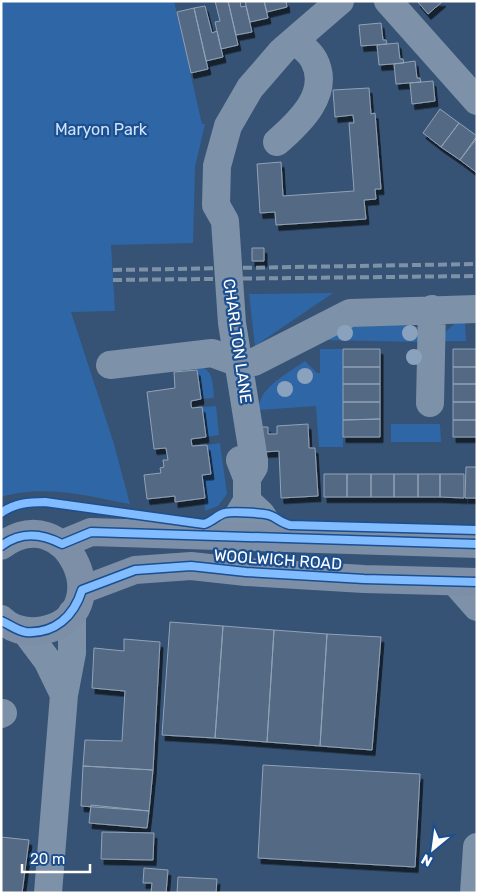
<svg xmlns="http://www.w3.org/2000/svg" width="478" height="894" font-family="Rubik,sans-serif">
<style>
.green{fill:#2f66a5}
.building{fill:#526984;stroke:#92a2b6;filter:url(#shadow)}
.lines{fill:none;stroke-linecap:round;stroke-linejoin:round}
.minor{stroke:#7d92a8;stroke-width:28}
.major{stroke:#7d8ea7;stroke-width:28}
.rail{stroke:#7e92a7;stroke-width:4;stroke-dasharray:9 4;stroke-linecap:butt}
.cycleway-casing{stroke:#1b4f8f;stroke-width:11}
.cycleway{stroke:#80bcff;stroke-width:8}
.tree{fill:#8aa2be}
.labels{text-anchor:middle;stroke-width:4.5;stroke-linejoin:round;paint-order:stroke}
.park-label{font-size:16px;fill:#cfe3fa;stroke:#1b4f8f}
.street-label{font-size:16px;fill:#fff;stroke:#1b4f8f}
</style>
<defs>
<filter id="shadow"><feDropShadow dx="3" dy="5.5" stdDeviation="0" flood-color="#0009"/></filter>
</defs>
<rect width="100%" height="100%" fill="#365274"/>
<path class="green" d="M1 1H174L202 124H205L195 167 193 243 111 245 115 311 71 312 114 444 130 504C85 496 47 484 1 497Z
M333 293 255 346 249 294Z
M458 321H465L466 341H442L446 331Z
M407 323 417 332 421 342 323 340 342 328Z
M320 349H343V447H319L316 406 259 410C257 388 290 372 305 361L317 373H320Z
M197 367C214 367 213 385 214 398L201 399Z
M216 406 219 435 206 437 202 407Z
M391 424H440L441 442H391Z
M220 443 227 494 218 506 205 511 202 475 211 474 207 445Z"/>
<path class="building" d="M215 1H228L238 45 221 49 215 22 220 21Z
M228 1H240L241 7 246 6 252 32 236 35Z
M245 1H264L268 18 250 22Z
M264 1H286L287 7 267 12Z
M417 1H443L428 14Z
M205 6 212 33 217 31 223 57 206 61 194 8Z
M194 8 208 69 191 73 177 12Z
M381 23 383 40H386L387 44 361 46 359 25Z
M398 43 400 59H403L404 63 379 65 377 45Z
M415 61 417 78H420L421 82 396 84 394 64Z
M433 81 435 101 412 104 410 83Z
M369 88 371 114 375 113 381 189H375L376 199 364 200 366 219 276 225 275 212 260 213 257 164 281 162 283 196 354 191 349 123H354L353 115 335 117 333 90Z
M440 109 459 123 441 147 423 133Z
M459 123 477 136 460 160 441 147Z
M477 138V173L460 160Z
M252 248H264V261H252Z
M343 349H380V367H343Z
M453 349H477V367H453Z
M343 367H380V384H343Z
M453 367H477V384H453Z
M197 370 201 399 191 401V405L192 408 202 407 206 437 191 439 192 446 207 445 211 474 202 475 205 498 175 502V496L147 499 144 475 161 473 160 468 164 467 163 460H168L166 448 154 449 147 392 175 388 174 372Z
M343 384H380V402H343Z
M453 384H477V402H453Z
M343 402H380V419L343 420Z
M453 402H477V420H453Z
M380 419V437H343V420Z
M453 420H477V437H453Z
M308 424 309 448H315L318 496 281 498 279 451 263 452 260 427H268V434H277V426Z
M466 467H477V498H465Z
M324 474H347V497H324Z
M347 474H371V497H347Z
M371 474H394V497H371Z
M394 474H418V497H394Z
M418 474H440V497H418Z
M440 474H464V498L440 497Z
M170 622 223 626 215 738 162 735Z
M223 626 274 630 267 742 215 738Z
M274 630 327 634 320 746 267 742Z
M327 634 381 637 372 750 320 746Z
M124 639 160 642 153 770 83 766 85 740 122 741 125 691 92 688 94 648 124 651Z
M263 765 420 774 415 867 258 858Z
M83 766 153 770 149 811 81 806Z
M91 805 149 811 147 828 89 823Z
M102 832 154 833 153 860 101 859Z
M1 837 29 840 22 893H1Z
M144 868 168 870 166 893H151L152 883H143Z
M178 877 217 879 216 893H177Z"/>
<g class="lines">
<path class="minor" d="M388 1 477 101
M277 142C300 122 331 93 314 60 310 52 301 46 295 40
M110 365 212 353 239 363 254 362 350 313 477 309
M430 403 432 309
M247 478 254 467V460L232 323 225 221 216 205 217 166 228 126 250 88 282 51 340 1
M247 501 261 514 277 538
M226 536 247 501V478L240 460
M455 582 477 607
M26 632 47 660 64 695
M1 714 3 713
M48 893 64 695 72 653V613
M474 893 477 847"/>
<path class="major" d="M62 544 91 532 477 544
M1 546C68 496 119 615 44 630 28 633 13 631 1 619
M82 590 135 570 191 566 246 572 364 579 477 582"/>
<path class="rail" d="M113 270 477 264
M113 280 477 276"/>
<g class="cycleway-casing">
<path id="cycleway" d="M1 513C15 503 29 502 45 502L204 524C212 522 217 515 225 513 231 511 263 513 269 515 276 517 281 523 290 525L477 530
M1 546C21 531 41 533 62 544L91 532 477 544
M1 621C9 624 17 631 26 632 55 634 74 616 82 590L135 570 191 566 246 572 364 579 477 582"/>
</g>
<use href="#cycleway" class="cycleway"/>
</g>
<g class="tree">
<circle cx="345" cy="333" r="8"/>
<circle cx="410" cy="333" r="8"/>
<circle cx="414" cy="357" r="8"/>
<circle cx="305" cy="376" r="8"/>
<circle cx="285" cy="389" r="8"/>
</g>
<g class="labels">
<g class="park-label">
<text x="101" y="135">Maryon Park</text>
</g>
<g class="street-label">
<text transform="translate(238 341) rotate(82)" y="6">CHARLTON LANE</text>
<text transform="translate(278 559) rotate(4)" y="6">WOOLWICH ROAD</text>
</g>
</g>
<rect width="478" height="894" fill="none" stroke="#ffffff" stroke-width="5"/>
<g transform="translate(433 849) rotate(209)" stroke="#1b4f8f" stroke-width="4" paint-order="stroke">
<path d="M0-4L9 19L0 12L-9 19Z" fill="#ffffff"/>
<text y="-8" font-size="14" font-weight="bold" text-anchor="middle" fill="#ffffff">N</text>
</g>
<path d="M22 864v8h68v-8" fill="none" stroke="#ffffff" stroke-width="2.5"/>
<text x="30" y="864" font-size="15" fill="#ffffff" stroke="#1b4f8f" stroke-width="4" paint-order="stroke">20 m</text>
</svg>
